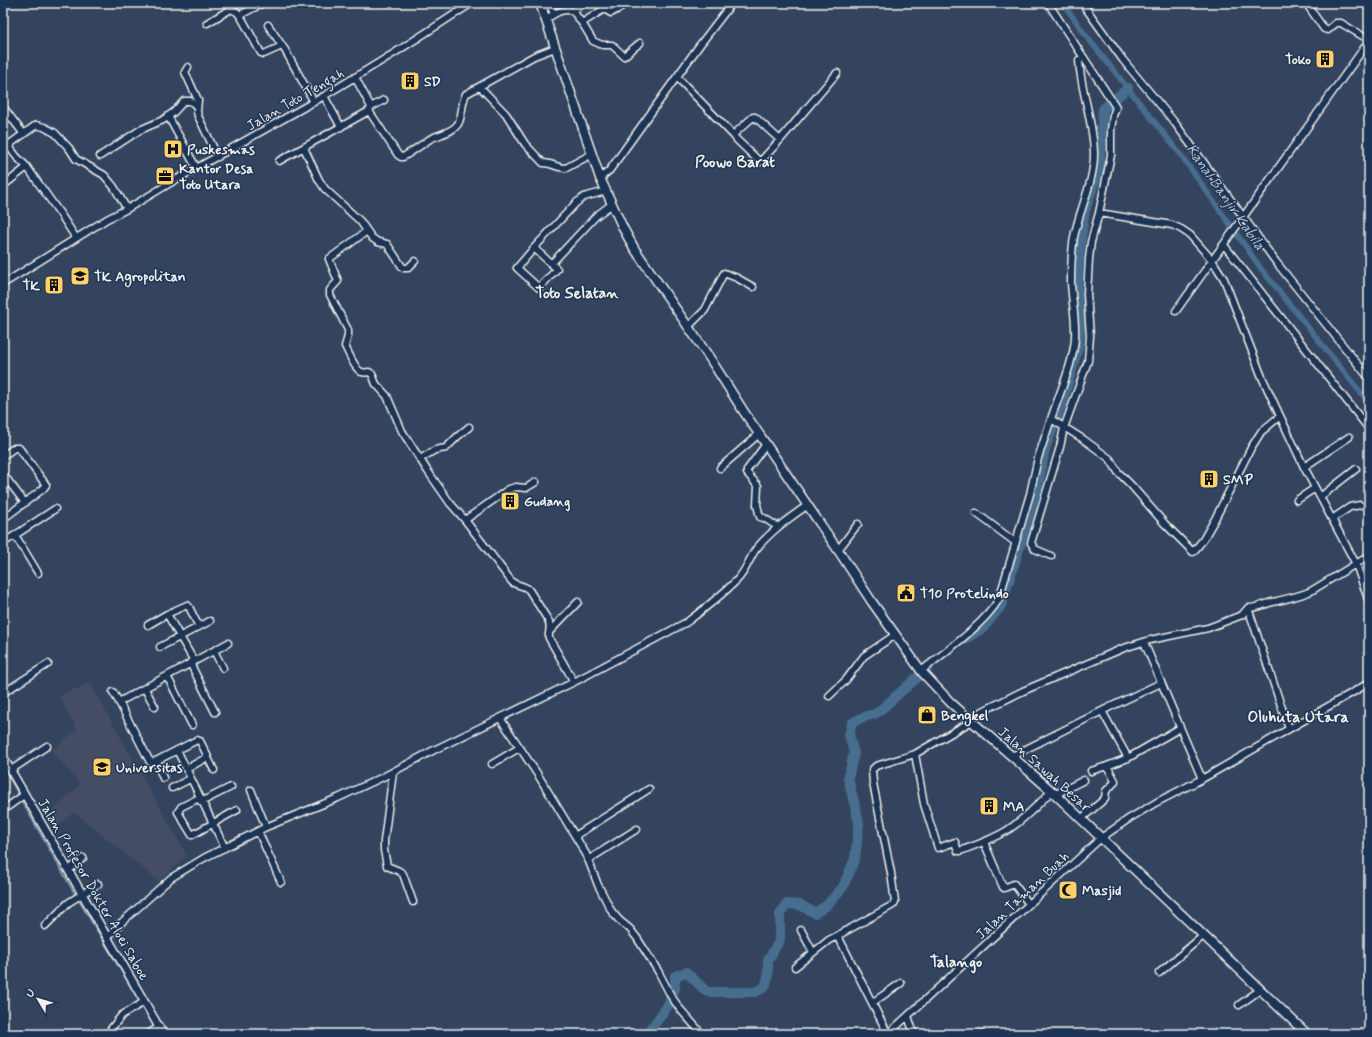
<svg xmlns="http://www.w3.org/2000/svg" width="1372" height="1037" font-family="Mynerve,sans-serif">
<style>
.built{fill:#444e65}
.lines{fill:none;stroke-linecap:round;stroke-linejoin:round}
.stream{stroke:#8ca2b3;stroke-width:1.5}
.canal{stroke:#476e8f;stroke-width:5.5}
.river{stroke:#476e8f;stroke-width:10}
.minor-casing{stroke:#f4f1e8;stroke-width:9}
.tertiary-casing{stroke:#f4f1e8;stroke-width:10}
.secondary-casing{stroke:#f4f1e8;stroke-width:11}
.minor{stroke:#1d3557;stroke-width:6}
.tertiary{stroke:#1d3557;stroke-width:7}
.secondary{stroke:#1d3557;stroke-width:8}
.labels{text-anchor:middle;stroke-width:3;stroke-linejoin:round;paint-order:stroke}
.poi-label{font-size:14px;font-weight:bold;fill:#f4f1e8;stroke:#1d3557;text-anchor:start}
.street-label{font-size:14px;fill:#f4f1e8;stroke:#1d3557}
.water-label{font-size:15px;font-style:italic;fill:#b7c3c9;stroke:#1d3557}
.quarter-label{font-size:16px;font-weight:bold;fill:#f4f1e8;stroke:#1d3557}
</style>
<rect width="100%" height="100%" fill="#34445f"/>
<filter id="ink" filterUnits="userSpaceOnUse"><feTurbulence type="fractalNoise" baseFrequency=".025" numOctaves="2"/><feDisplacementMap in="SourceGraphic" scale="8" xChannelSelector="R" yChannelSelector="G"/><feConvolveMatrix kernelMatrix="1 2 1 2 8 2 1 2 1" color-interpolation-filters="sRGB"/></filter>
<g filter="url(#ink)">
<path class="built" d="M90 683 187 856 159 881 74 812 53 830 46 818 80 784 52 751 77 729 59 696Z"/>
<g class="lines">
<path class="stream" d="M3 767 20 797
M21 800 76 896
M78 899 140 1002
M142 1006 155 1028"/>
<path class="canal" d="M1065 3 1067 9 1087 37 1181 155 1262 270 1369 403"/>
<path class="river" d="M962 641 983 628 1001 606 1036 495 1045 449 1063 401 1078 348 1081 321 1077 285 1080 245 1085 210 1099 169 1103 109 1128 88
M647 1034 667 1007 675 989V976L686 972 707 992H755L765 987 768 977V960L780 940V914L787 904 800 905 815 913 826 906 843 887 855 859 859 823 848 778 854 753 849 735 852 723 861 718 877 713 929 667"/>
<g class="minor-casing">
<path id="minor" d="M1048 3 1116 107 1113 116 1111 130V155L1099 213
M1082 3 1123 60 1175 123 1276 262 1369 378
M1306 3 1324 29 1328 30 1336 23H1341L1369 40
M541 7 548 6 551 7 554 14
M573 11 583 3
M240 15 263 3
M545 20C553 15 562 7 573 11L584 26 593 41 602 45H612L624 56 640 43
M207 23 231 9 237 12 241 17 261 53 264 54 282 46
M582 23 604 9 611 13 620 8
M268 25 285 50 314 102
M188 67 185 72 198 100 197 112 198 116 218 157
M677 77 733 135 753 117H755L780 140 837 73
M480 87 506 114 525 144 543 163C552 163 557 168 566 168L592 154
M324 96 341 127
M3 107 23 133
M371 107 384 100
M369 111 398 155 401 157H403C413 151 421 145 430 139 439 134 452 133 458 124 463 115 461 103 466 94L534 56 555 48
M168 116 197 169
M733 135 737 140 760 162 780 140
M8 145 16 156 27 167
M304 148 319 180 325 189 360 221 372 238 378 242 387 244 403 268H408L415 261
M3 149 36 125 44 127 55 133 69 148 76 159 104 175 114 187 127 209
M100 156 140 130 163 120 174 112 184 101H191L197 107
M279 161 369 111 371 107 355 77
M600 178 609 171 699 46 732 3
M3 186 27 167 61 215 76 238
M367 231 329 259 338 281 330 290V295L348 330V336L345 346C348 352 356 371 362 372 365 373 367 372 369 372L372 374 376 384 387 396 402 431 427 470 450 503 465 520 512 582C517 586 525 585 529 590L548 620C552 627 548 631 549 638L574 682
M1224 245 1369 429
M534 248 517 268 539 288 557 269 534 248 576 203 584 197 606 191
M552 263 596 216 612 204
M3 284 107 219 127 209 177 179 324 96 396 52 472 3
M1176 311 1369 41
M688 327 705 310 724 273 737 278 753 287
M1051 419C1059 394 1074 362 1075 337 1076 319 1072 301 1071 283 1071 271 1072 249 1074 237 1079 211 1094 182 1094 155 1094 122 1081 93 1079 60
M766 444 747 470V473L758 486 757 505 760 517 764 518 778 527
M3 456 14 448H19L46 485 43 489 3 519
M420 459 435 450 446 448 457 437 469 427
M1304 467 1349 437
M720 468 759 434
M3 474 25 503
M1320 497 1356 469
M1297 500 1315 488
M976 513 1015 542
M1332 519 1350 507 1360 505
M465 520 509 489 516 487 526 488 536 482
M15 535 38 573
M3 543 55 509
M838 550 858 524
M1051 556 1035 549 1031 543 1060 447 1064 428 1088 361 1090 336 1087 294 1089 259 1091 242 1099 213 1172 225 1181 229 1190 235 1212 260 1224 279 1262 377 1280 416 1304 467 1356 564 1369 602
M1248 608 1289 729
M167 614 187 605 189 607 199 627
M148 625 167 614 194 661
M550 631 578 602
M1144 642 1202 779
M160 647 210 621
M214 651 223 668
M190 663 215 712
M921 671C945 652 984 625 999 599L1030 494 1038 458 1051 419 1083 439 1110 459 1118 472 1131 485 1165 524 1193 552 1203 540 1215 519 1251 448 1261 432 1280 416
M167 676 192 725
M145 689 155 707
M113 692 119 702
M3 693 48 664
M829 696 846 680 864 656 895 635
M1102 711 1128 758
M500 718 538 775 586 854 598 885 612 912 619 920 630 929 637 938 658 971 671 996 680 1009 702 1034
M969 718 1023 691 1124 648 1150 640 1208 628 1242 615 1248 608C1259 608 1266 603 1277 601 1289 598 1300 596 1311 591L1369 556
M177 750 225 848
M915 754 924 804 938 848 955 842 958 851H960C976 845 991 840 1006 831 1023 821 1037 805 1052 791
M1012 756 1110 707 1161 683
M208 758 214 770
M156 761 163 778
M492 764 519 748
M186 769 208 757 200 741 197 740 156 761 150 762 119 702 228 643
M11 770 47 746
M1091 771 1107 766
M393 772 384 841V850L387 866 399 871 403 874 413 902
M172 788 190 779
M251 790 266 827
M1056 794 1084 780
M199 798 181 807 178 812 192 835 237 810
M201 802 231 787
M3 810 24 795
M1081 819 1101 802 1105 798 1106 791 1114 783 1115 781 1107 766 1128 758 1180 728
M258 831 281 882
M575 836 649 789
M984 842 1003 887 1004 888 1014 884 1029 904
M588 860 637 829
M69 870 83 858
M45 926 68 903 98 884
M801 930 813 952
M108 937 122 922 171 878 204 858 266 827 338 798 385 776 434 750 574 682 687 622C704 609 722 595 737 580 746 571 749 559 756 549 771 531 789 518 808 505
M835 937 893 905 895 902 891 873 873 783 872 770 876 766 915 754 972 721
M795 967 829 940 835 937 840 940 888 1034
M1159 973 1203 936
M872 1003 901 983
M1239 1005 1260 990
M908 1016 914 1034
M107 1034 122 1015 144 1002
M148 1034 159 1027
M888 1034 1101 838 1130 818 1157 802 1202 779 1369 683
M981 1034H982"/>
</g>
<g class="tertiary-casing">
<path id="tertiary" d="M3 757 163 1034"/>
</g>
<g class="secondary-casing">
<path id="secondary" d="M540 3 600 178 623 228 634 248 711 360 744 412 840 553 872 602 922 672 951 703 1055 794 1307 1034"/>
</g>
<use href="#minor" class="minor"/>
<use href="#tertiary" class="tertiary"/>
<use href="#secondary" class="secondary"/>
</g>
</g>
<defs>
<g id="building-square" transform="scale(1)"><rect x="-9" y="-9" width="18" height="18" rx="4" fill="#ffd166" stroke="#1d3557"/><path d="M-4-6H4V6H1V3H-1V6H-4ZM-2.5-4.3h1.7v1.8h-1.7ZM.8-4.3h1.7v1.8H.8ZM-2.5-1h1.7V.8h-1.7ZM.8-1h1.7V.8H.8Z" fill="#111"/></g>
<g id="hospital-square" transform="scale(1)"><rect x="-9" y="-9" width="18" height="18" rx="4" fill="#ffd166" stroke="#1d3557"/><path d="M-5-5h3v3.5h4V-5h3V5h-3V1.5h-4V5h-3Z" fill="#111"/></g>
<g id="office-square" transform="scale(1)"><rect x="-9" y="-9" width="18" height="18" rx="4" fill="#ffd166" stroke="#1d3557"/><path d="M-6-3h4V-5.5h4V-3h4V5H-6ZM-1-4.5V-3h2v-1.5ZM-6 0V1H6V0Z" fill="#111"/></g>
<g id="school-square" transform="scale(1)"><rect x="-9" y="-9" width="18" height="18" rx="4" fill="#ffd166" stroke="#1d3557"/><path d="M0-5L7-2L0 1L-7-2ZM-4 1L0 2.5L4 1V4Q0 6-4 4Z" fill="#111"/></g>
<g id="civic-square" transform="scale(1)"><rect x="-9" y="-9" width="18" height="18" rx="4" fill="#ffd166" stroke="#1d3557"/><path d="M-.6-6.5H3V-4.5H.6V-3L4-1V1h2V6H-6V1h2V-1L-.6-3ZM-1.2 2.5V6h2.4V2.5Z" fill="#111"/></g>
<g id="shop-square" transform="scale(1)"><rect x="-9" y="-9" width="18" height="18" rx="4" fill="#ffd166" stroke="#1d3557"/><path d="M-5-2.5h2.3a2.7 3.5 0 0 1 5.4 0H5L5.5 6h-11ZM-1.5-2.5h3a1.5 2.3 0 0 0-3 0Z" fill="#111"/></g>
<g id="university-square" transform="scale(1)"><rect x="-9" y="-9" width="18" height="18" rx="4" fill="#ffd166" stroke="#1d3557"/><path d="M0-5L7-2L0 1L-7-2ZM-4 1L0 2.5L4 1V4Q0 6-4 4Z" fill="#111"/></g>
<g id="mosque-square" transform="scale(1)"><rect x="-9" y="-9" width="18" height="18" rx="4" fill="#ffd166" stroke="#1d3557"/><path d="M3.5-4.9A6 6 0 1 0 3.5 4.9A5 5 0 1 1 3.5-4.9Z" fill="#111"/></g>
</defs>
<g fill-rule="evenodd">
<use href="#building-square" x="1325" y="59"/>
<use href="#building-square" x="410" y="81"/>
<use href="#hospital-square" x="173" y="149"/>
<use href="#office-square" x="165" y="176"/>
<use href="#school-square" x="80" y="276"/>
<use href="#building-square" x="54" y="285"/>
<use href="#building-square" x="1209" y="479"/>
<use href="#building-square" x="510" y="501"/>
<use href="#civic-square" x="906" y="593"/>
<use href="#shop-square" x="927" y="715"/>
<use href="#university-square" x="102" y="767"/>
<use href="#building-square" x="989" y="806"/>
<use href="#mosque-square" x="1068" y="890"/>
</g>
<g class="labels">
<g class="poi-label">
<text x="1311" y="64" text-anchor="end">Toko</text>
<text x="424" y="86">SD</text>
<text x="187" y="154">Puskesmas</text>
<text x="179" y="173">Kantor Desa<tspan x="179" dy="16">Toto Utara</tspan></text>
<text x="94" y="281">TK Agropolitan</text>
<text x="40" y="290" text-anchor="end">TK</text>
<text x="1223" y="484">SMP</text>
<text x="524" y="506">Gudang</text>
<text x="920" y="598">T10 Protelindo</text>
<text x="941" y="720">Bengkel</text>
<text x="116" y="772">Universitas</text>
<text x="1003" y="811">MA</text>
<text x="1082" y="895">Masjid</text>
</g>
<g class="street-label">
<text transform="translate(295 99) rotate(-30)" y="5">Jalan Toto Tengah</text>
<text transform="translate(1045 769) rotate(42)" y="5">Jalan Sawah Besar</text>
<text transform="translate(94 889) rotate(60)" y="5">Jalan Profesor Dokter Aloei Saboe</text>
<text transform="translate(1022 895) rotate(-43)" y="5">Jalan Taman Buah</text>
</g>
<g class="water-label">
<text transform="translate(1226 197) rotate(55)" y="5">Kanal Banjir Kabila</text>
</g>
<g class="quarter-label">
<text x="735" y="167">Poowo Barat</text>
<text x="577" y="298">Toto Selatan</text>
<text x="1298" y="722">Oluhuta Utara</text>
<text x="956" y="967">Talango</text>
</g>
</g>
<rect width="1372" height="1037" fill="none" stroke="#1d3557" stroke-width="16"/>
<rect x="8" y="8" width="1356" height="1021" fill="none" stroke="#f4f1e8" stroke-width="1.5" filter="url(#ink)"/>
<g transform="translate(38 999) rotate(308)" stroke="#1d3557" stroke-width="3" paint-order="stroke">
<path d="M0-3L7 15L0 10L-7 15Z" fill="#f4f1e8"/>
<text y="-6" font-size="11" font-weight="bold" text-anchor="middle" fill="#f4f1e8">U</text>
</g>
</svg>
